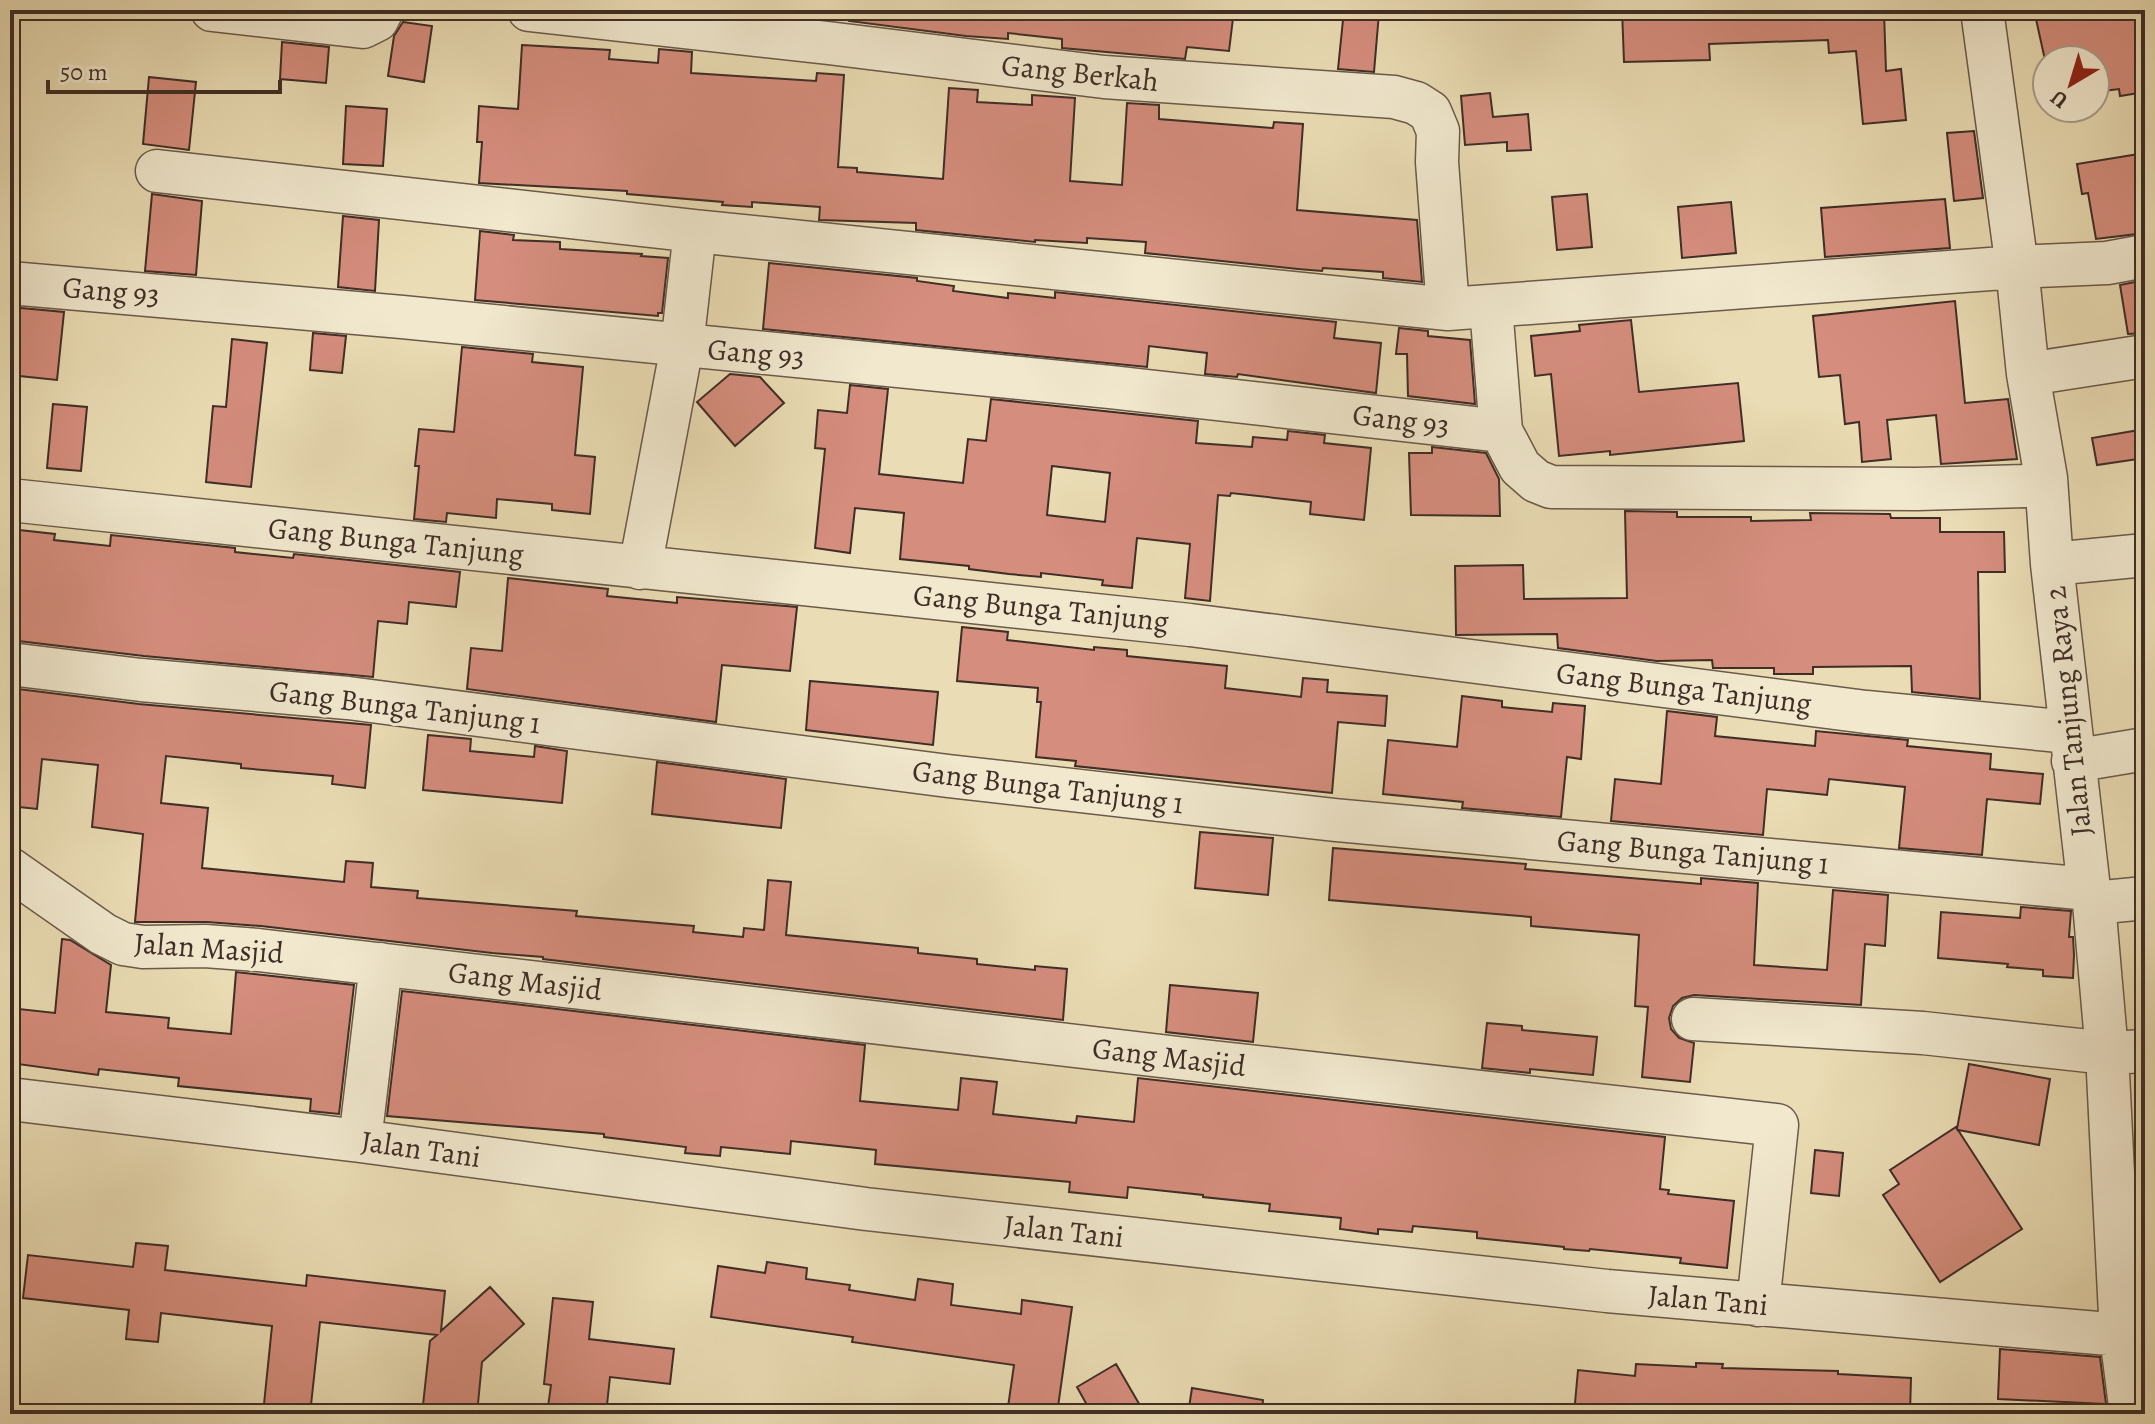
<svg xmlns="http://www.w3.org/2000/svg" width="2155" height="1424" font-family="Alegreya,serif">
<style>
.building{fill:#d58d7d;stroke:#3f2e26;stroke-width:2;fill-rule:evenodd}
.lines{fill:none;stroke-linecap:round;stroke-linejoin:round}
.minor-casing{stroke:#6a5a4a;stroke-width:45}
.minor{stroke:#f1e8ce;stroke-width:42}
.labels{text-anchor:middle;stroke-width:6;stroke-linejoin:round;paint-order:stroke}
.street-label{font-size:30px;fill:#3f2e26;stroke:#f1e8ce}
</style>
<rect width="100%" height="100%" fill="#eadcb4"/>
<filter id="stains"><feTurbulence type="fractalNoise" baseFrequency=".0025" numOctaves="4"/><feColorMatrix values="0 0 0 0 .2 0 0 0 0 .09 0 0 0 0 .02 0 0 0 .5 -.17"/></filter>
<radialGradient id="worn" r=".72"><stop offset=".6" stop-color="#630" stop-opacity="0"/><stop offset="1" stop-color="#630" stop-opacity=".3"/></radialGradient>
<path class="building" d="M850 10H1234L1229 51 1187 47 1185 59 1062 48V39L1008 33V39L966 36 849 21Z
M1344 10 1379 13 1374 72 1338 69Z
M1622 10H1792L1793 16 1884 12 1886 71 1901 69 1906 120 1863 124 1856 51 1829 53 1828 40 1709 44 1710 60 1624 62Z
M2034 10H2145V92L2120 96 2119 89 2095 92V60H2045Z
M403 22 432 26 424 82 388 76 394 36Z
M282 42 329 47 326 83 280 79Z
M522 45 610 50 609 59 658 63 659 49 692 52 691 73 816 81 817 73 844 75 838 167 857 168V172L943 179 949 88 978 90 977 102 1032 105V95L1075 98 1070 181 1122 185 1127 103 1159 105V119L1273 128 1274 122 1303 124 1297 210 1417 220 1422 282 1383 278V272L1323 268 1322 271 1298 269 1145 253 1146 242 1087 238V243L1035 240V242L916 230V223L819 220 820 207 752 202V207L722 205 723 202 627 194V191L479 183 482 142H477L479 106 518 109Z
M149 77 196 82 189 150 143 144Z
M1490 93 1493 117 1528 114 1531 150 1507 151V142L1465 145 1461 96Z
M346 106 387 109 383 166 343 164Z
M1974 131 1983 198 1954 201 1947 133Z
M2145 153V233L2096 239 2088 193 2082 194 2077 164Z
M152 194 202 201 196 275 145 271Z
M1587 194 1592 247 1557 250 1552 197Z
M1945 199 1950 248 1825 257 1821 208Z
M1731 202 1736 253 1682 258 1678 207Z
M343 216 379 220 375 291 338 287Z
M480 231 514 235 513 240 560 242V249L642 254 641 256 668 258 662 313H658V316L475 300Z
M769 263 917 278V281L954 286 953 291 1008 298V293L1055 298V292L1336 322 1334 338 1381 343 1376 393 1238 374 1237 377 1205 374 1207 353 1149 346 1147 367 763 329Z
M2145 280V333L2128 334 2120 285Z
M1955 301 1965 403 2008 399 2017 459 1941 464 1936 415 1887 420 1891 459 1862 462 1859 422 1845 424 1840 375 1819 377 1813 316Z
M10 307 64 312 57 380 10 375Z
M1631 320 1639 392 1738 383 1744 441 1610 455V451L1559 456 1551 374 1535 376 1531 336 1580 331 1579 325Z
M1399 328 1428 331V336L1470 340 1475 404 1408 396 1407 354H1396Z
M313 333 346 336 342 373 310 370Z
M232 339 267 343 251 487 206 482 213 406 226 407Z
M462 347 533 354 532 362 583 367 575 455 595 457 590 514 552 510V504L497 499 496 518 447 513 446 522 414 519 419 466H415L419 429 454 432Z
M730 374 760 377 784 403 735 446 697 402Z
M850 385 888 389 879 474 963 483 968 439 986 441 991 399 1198 421 1196 443 1252 447 1253 437 1287 440 1288 431 1325 435 1324 443 1371 448 1364 520 1310 514 1311 502 1231 493 1230 496 1218 495 1210 601 1185 598 1190 544 1137 538 1132 588 1102 585 1103 580 1041 573V577L1009 574 969 569V566L900 559 904 513 855 508 850 553 815 548 825 449 815 448 818 410 847 413ZM1052 466 1110 473 1105 522 1047 515Z
M53 404 87 407 81 471 47 468Z
M2145 429V458L2097 465 2092 438Z
M1432 447 1486 453 1499 479 1500 516 1411 515 1409 453H1432Z
M1625 511 1677 512V517H1751V521L1811 520 1810 513 1890 514 1891 518H1940V532H2004L2005 572H1978L1980 699 1912 692 1911 666 1813 667V674H1774V668H1713L1712 660 1657 661 1558 648 1557 634 1456 635 1455 566 1523 565 1524 599 1627 598Z
M10 529 55 534 54 540 110 546 111 535 235 548V552L293 558 294 554 460 572 456 607 409 602 407 624 378 621 373 677 144 656 10 640Z
M508 578 608 589 607 596 677 603V597L797 607 790 671 722 665 716 722 467 689 471 648 502 651Z
M962 627 1008 632 1007 640 1094 650V647L1127 650V656L1227 666 1225 688 1301 697 1303 678 1328 680 1327 692 1387 696 1385 726 1338 722 1332 793 1075 766 1076 761 1036 757 1041 702H1037L1038 688 957 681Z
M810 681 938 692 933 745 806 730Z
M10 688 139 704 371 725 365 788 332 784 333 776 241 768V764L166 756 161 803 208 808 202 868 344 882 346 861 373 863 371 887 418 891 417 898 577 911 576 916 694 926 693 932 743 937 744 928 764 930 768 880 791 882 786 935 918 948V953L977 959V964L1035 970V966L1067 969 1063 1020 543 959V957L492 953 261 926 207 922H135L143 834 92 827 98 765 42 759 37 809 10 806Z
M1462 696 1502 701V707L1552 712 1553 703 1585 706 1581 759 1567 757 1561 817 1462 808 1463 802 1383 794 1388 740 1457 747Z
M1667 711 1717 717 1715 736 1815 746 1816 731 1908 740 1907 746 1991 754 1990 769 2043 774 2040 804 1987 799 1982 855 1899 848 1905 787 1829 779 1827 795 1767 789 1763 835 1611 821 1615 779 1661 784Z
M428 735 471 739 470 751 534 757 535 746 567 751 562 803 423 790Z
M657 762 786 779 781 828 652 814Z
M1200 832 1273 838 1268 895 1195 888Z
M1333 848 1526 864 1525 869 1701 884V878L1758 883 1754 965 1827 970 1833 890 1888 895 1885 946 1865 944 1861 1005 1694 995 1682 998 1673 1006 1669 1018 1671 1029 1679 1038 1694 1043 1690 1082 1642 1077 1648 1007 1635 1006 1639 935 1531 926V917L1329 900Z
M2021 907 2071 911 2069 937H2073L2074 955 2073 978 2043 976V970L2007 967 2008 964 1938 958 1941 912 2020 918Z
M62 939 70 940 111 965 106 1012 169 1018 168 1028 231 1034 236 972 354 985 339 1114 310 1111 311 1099 178 1086 179 1078 99 1069 98 1075 10 1063V1008L55 1013Z
M1170 985 1258 993 1253 1042 1166 1032Z
M402 991 865 1045 860 1101 958 1110 961 1078 997 1082 993 1114 1076 1123 1077 1116 1134 1122 1138 1078 1665 1137 1660 1189 1669 1190 1668 1194 1734 1201 1727 1268 1680 1263 1681 1258 1590 1249 1589 1251 1564 1249V1247L1477 1238V1232L1413 1226 1412 1232 1378 1229V1234L1340 1229 1341 1218 1269 1211 1270 1204 1203 1197V1195L1128 1187 1127 1198 1069 1192 1070 1182 875 1164 876 1150 791 1141 790 1154 721 1147 720 1156 685 1153 686 1147 604 1137V1134L387 1116Z
M1487 1023 1522 1026V1030L1597 1037 1593 1075 1530 1069V1073L1482 1068Z
M1969 1064 2050 1079 2039 1145 1958 1130 2022 1229 1940 1282 1883 1195 1899 1184 1890 1170 1956 1127 1957 1129Z
M1815 1150 1843 1153 1839 1196 1811 1193Z
M136 1243 168 1246 165 1270 306 1286 307 1275 445 1291 441 1331 490 1287 524 1324 482 1362 477 1414H422L430 1341 437 1335 320 1322 310 1414H263L272 1326 161 1313 158 1342 126 1339 129 1310 23 1298 28 1255 133 1267Z
M767 1262 807 1268 806 1279 850 1285 849 1290 915 1300 918 1279 953 1284 951 1305 1021 1314 1022 1300 1072 1307 1057 1414H1007L1014 1365 852 1342 853 1337 711 1317 718 1266 765 1273Z
M553 1298 593 1302 589 1339 674 1349 670 1384 610 1377 606 1414H547L551 1385 544 1384Z
M2000 1349 2100 1357 2106 1404 1998 1399Z
M1696 1363 1723 1364 1722 1368 1838 1371V1374L1911 1378 1910 1414H1731L1732 1409 1677 1407 1676 1414H1574L1578 1370 1635 1376 1636 1364 1696 1367Z
M1116 1364 1145 1414H1092L1077 1387Z
M1192 1388 1263 1400 1262 1414H1188Z"/>
<g class="lines">
<g class="minor-casing">
<path id="minor" d="M212 10 363 27 377 20 382 10
M529 10 828 43 1104 77 1394 97 1416 103 1430 112 1438 131 1437 162 1448 309
M1982 10 2017 267 2028 374 2046 478 2052 564 2089 889 2094 903 2107 1053 2121 1335 2131 1414
M157 171 695 231 1448 309 2017 267 2107 263 2145 256
M10 283 402 317 1110 387 1501 431
M1491 307 1501 431 1520 467 1536 481 1551 487 1917 489 2026 486 2046 478
M2028 374 2145 356
M10 500 1190 625 1866 712 2070 732
M2052 564 2145 555
M640 568 682 346 695 231
M10 664 141 680 348 698 948 776 1335 820 2089 889
M2073 761 2145 749
M10 869 103 934 123 944 143 947 205 946 258 950 1212 1062 1777 1125 1758 1305
M2094 903 2145 898
M1693 1019 1923 1033 2107 1053 2145 1051
M10 1099 360 1141 866 1209 1350 1263 1607 1291 2121 1335
M360 1141 381 964"/>
</g>
<use href="#minor" class="minor"/>
</g>
<g class="labels">
<g class="street-label">
<text transform="translate(1080 73) rotate(6)" y="10">Gang Berkah</text>
<text transform="translate(111 291) rotate(5)" y="10">Gang 93</text>
<text transform="translate(756 353) rotate(5)" y="10">Gang 93</text>
<text transform="translate(1401 420) rotate(7)" y="10">Gang 93</text>
<text transform="translate(396 541) rotate(6)" y="10">Gang Bunga Tanjung</text>
<text transform="translate(1041 608) rotate(6)" y="10">Gang Bunga Tanjung</text>
<text transform="translate(1684 688) rotate(7)" y="10">Gang Bunga Tanjung</text>
<text transform="translate(405 707) rotate(7)" y="10">Gang Bunga Tanjung 1</text>
<text transform="translate(2068 711) rotate(-96)" y="10">Jalan Tanjung Raya 2</text>
<text transform="translate(1048 787) rotate(7)" y="10">Gang Bunga Tanjung 1</text>
<text transform="translate(1693 852) rotate(5)" y="10">Gang Bunga Tanjung 1</text>
<text transform="translate(209 948) rotate(4)" y="10">Jalan Masjid</text>
<text transform="translate(525 981) rotate(7)" y="10">Gang Masjid</text>
<text transform="translate(1169 1057) rotate(7)" y="10">Gang Masjid</text>
<text transform="translate(421 1149) rotate(8)" y="10">Jalan Tani</text>
<text transform="translate(1064 1231) rotate(6)" y="10">Jalan Tani</text>
<text transform="translate(1708 1300) rotate(5)" y="10">Jalan Tani</text>
</g>
</g>
<rect width="2155" height="1424" fill="none" stroke="#eadcb4" stroke-width="40"/>
<rect x="12" y="12" width="2131" height="1400" fill="none" stroke="#3f2e26" stroke-width="4"/>
<rect x="20" y="20" width="2115" height="1384" fill="none" stroke="#3f2e26" stroke-width="2"/>
<g transform="translate(2071 84) rotate(218)"><circle r="38" fill="#f1e8ce" stroke="#aa9e8b" stroke-width="2"/>
<path d="M0-6L14 30L0 20L-14 30Z" fill="#8f2418"/>
<text y="-12" font-size="22" font-weight="bold" text-anchor="middle" fill="#3f2e26">U</text>
</g>
<path d="M48 80v12h232v-12" fill="none" stroke="#3f2e26" stroke-width="4"/>
<text x="60" y="80" font-size="24" fill="#3f2e26" stroke="#f1e8ce" stroke-width="6" paint-order="stroke">50 m</text>
<rect width="100%" height="100%" filter="url(#stains)"/>
<rect width="100%" height="100%" fill="url(#worn)"/>
</svg>
